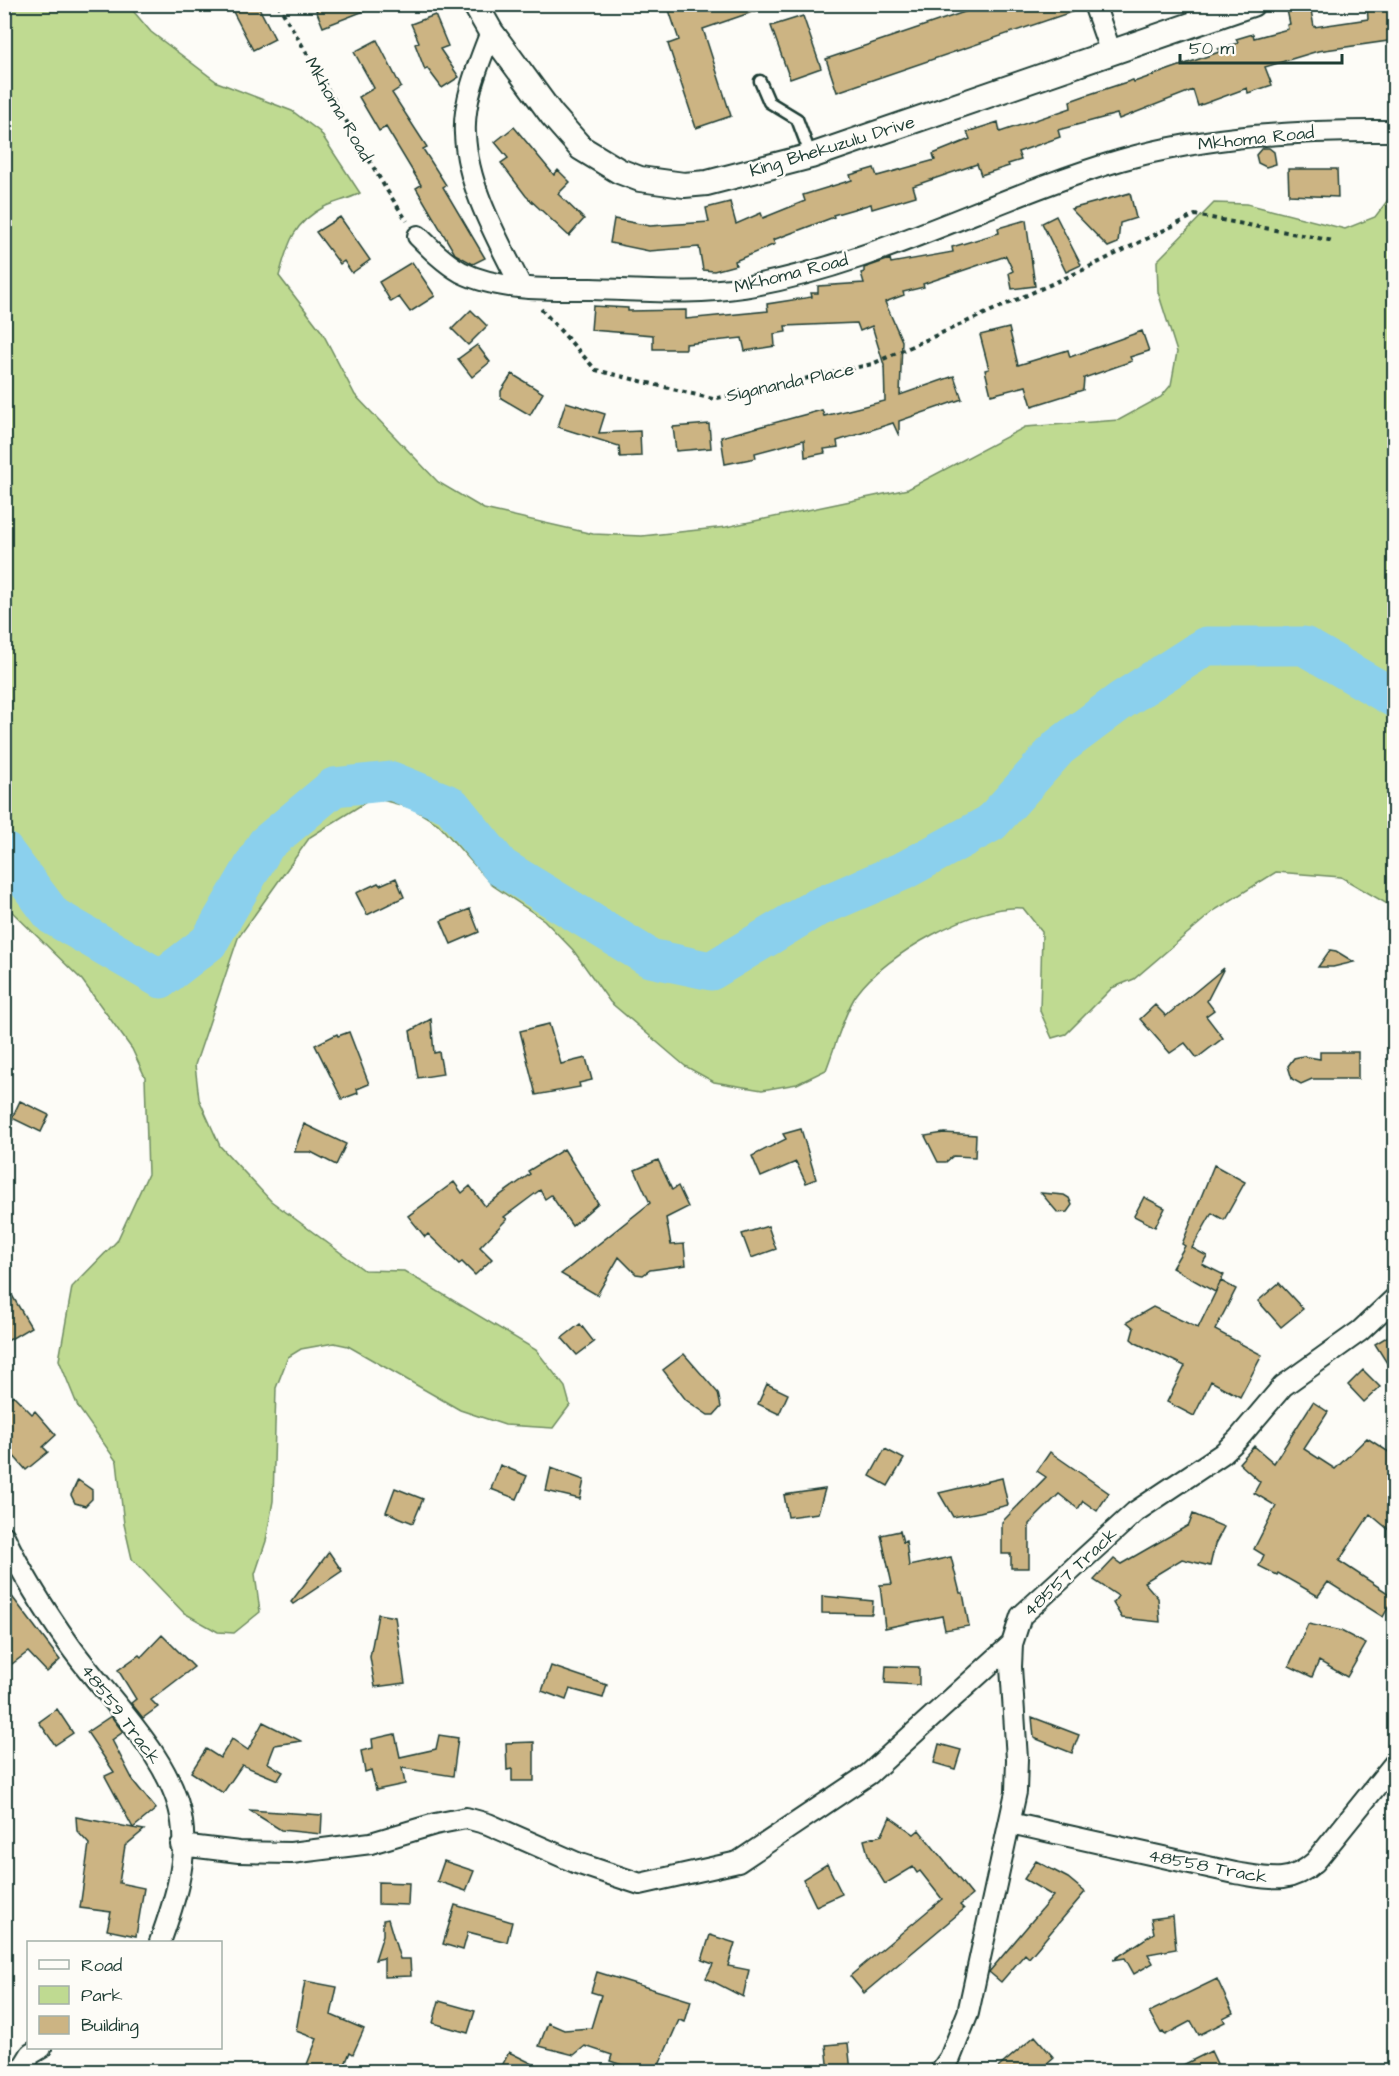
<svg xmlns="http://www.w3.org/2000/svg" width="1399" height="2076" font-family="'Architects Daughter',sans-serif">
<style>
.green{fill:#bfda91;stroke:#6f8c62;stroke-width:1.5}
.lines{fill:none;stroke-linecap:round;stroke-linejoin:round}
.river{stroke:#8bd0ed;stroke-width:39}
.building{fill:#ccb483;stroke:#1f3d34;stroke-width:1.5}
.service-casing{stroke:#1f3d34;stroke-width:15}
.minor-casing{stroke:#1f3d34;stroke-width:24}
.tertiary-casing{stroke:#1f3d34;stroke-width:28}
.path{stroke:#1f3d34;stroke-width:4;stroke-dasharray:4.5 4.5;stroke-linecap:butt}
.service{stroke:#fdfcf7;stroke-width:10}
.minor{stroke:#fdfcf7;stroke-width:20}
.tertiary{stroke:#fdfcf7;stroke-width:24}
.labels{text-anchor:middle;stroke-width:5;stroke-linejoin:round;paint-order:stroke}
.street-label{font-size:18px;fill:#1f3d34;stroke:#fdfcf7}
</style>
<rect width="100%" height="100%" fill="#fdfcf7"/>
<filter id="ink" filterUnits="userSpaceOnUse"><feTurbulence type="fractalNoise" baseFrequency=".0167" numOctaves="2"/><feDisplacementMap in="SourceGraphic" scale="12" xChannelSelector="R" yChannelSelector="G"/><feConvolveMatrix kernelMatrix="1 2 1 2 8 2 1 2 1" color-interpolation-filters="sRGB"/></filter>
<g filter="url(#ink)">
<path class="green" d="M4 5H128L151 32 217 82 292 111 320 132 360 193C348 200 336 201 324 207 292 224 288 244 279 276L322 332 355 395 438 482 484 509 593 534 642 536 726 527 908 489 1025 427 1119 420 1161 397 1171 385 1177 352 1158 292 1157 261 1214 203 1247 204 1345 229 1375 217 1394 192V908L1341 877 1276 872 1215 910 1134 979 1112 988 1066 1034 1052 1038 1040 1011 1042 932 1023 908C976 903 885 955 857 994 845 1010 834 1050 826 1070L797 1084 762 1090 714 1082 685 1066 610 1002 573 950 544 920 492 885 438 824 412 808 382 800 366 802 310 837 238 938 195 1065 199 1099 220 1146 271 1201 364 1270 404 1271 536 1350 565 1387 570 1405 553 1428 505 1425 460 1410 348 1346 334 1343 301 1349 288 1357 276 1388 273 1501 266 1541 255 1574 260 1612 234 1633 218 1632 184 1613 132 1559 124 1524 117 1462 78 1407 59 1360 72 1287 117 1241 148 1174 145 1077 132 1049 82 980 5 905Z"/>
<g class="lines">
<path class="river" d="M4 851 53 916 161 979 209 942 266 844 334 787 392 781 451 805 501 867 650 958 711 971 812 910 905 870 991 823 1059 747 1122 700 1206 646H1304L1394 698"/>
</g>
<path class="building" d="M229 4H257L275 39 253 50Z
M331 4H377V6L323 27 316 10Z
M667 4H766L767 7 703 29 731 116 696 128 668 44 679 40Z
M988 4H1082L1083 8 837 92 826 59Z
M1367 4H1395V40L1318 51 1265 67 1272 85 1248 93 1247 88 1198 106 1193 90 1119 119 1117 114 1058 130 1060 137 1018 152 1021 160 1008 164 1009 166 981 175 977 164 913 186 916 196 872 209 871 204 833 215 834 217 773 240 775 244 735 261 736 265 714 271 703 270 699 247 649 251 610 243 614 219 650 226 709 222 706 208 730 202 736 224 761 213 763 218 805 201 803 195 852 180 850 175 874 168 877 176 935 160 933 154 970 139 967 132 998 122 1000 132 1071 108 1070 101 1087 95 1133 80 1134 82 1219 52 1218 49 1238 43 1236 39 1253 34 1254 38 1288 29 1287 25 1290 24 1287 10 1310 5 1314 27 1368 19Z
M435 15 448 46 440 49 459 77 442 88 427 68 425 70 415 44 419 42 411 24Z
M803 16 821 68 790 79 771 26Z
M377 40 401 87 392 93 427 147 423 149 446 185 443 187 485 258 473 264 455 254 416 188 421 185 386 127 379 131 359 97 374 88 354 52Z
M514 127 554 175 558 170 570 182 558 194 584 219 569 236 526 196 501 163 508 158 495 142Z
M1262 148H1269L1274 152 1276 164 1266 167 1258 163 1256 155Z
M1288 169H1337L1338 197 1289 195Z
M1130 193 1136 218 1120 223 1118 243 1108 247 1071 209Z
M1056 216 1081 265 1066 272 1042 223Z
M340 217 370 260 352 273 344 261 340 264 316 232Z
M1026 220 1035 286 1012 289 1009 273 1013 271 1006 256 923 284 924 287 903 292 904 295 885 302 902 341 900 395 954 376 962 399 899 421V436L893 423 837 441 838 447 824 449 825 453 805 457 804 440 755 453 756 458 725 464 721 437 822 410 824 416 885 401 884 365 872 326 860 331 857 323 785 326 786 332 774 334 775 346 745 351 742 338 686 344V349H653V335L591 330 593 306 628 308V311L686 310V319L768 311 767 304 812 297 811 293H818V286L864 283 861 273 864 272V268L890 259 891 263 953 252 952 247 999 233 998 228Z
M412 262 435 296 410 312 399 297 391 302 379 282Z
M471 310 487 326 468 345 452 329Z
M1009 328 1018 365 1068 350 1070 357 1142 331 1149 351 1130 357 1132 361 1084 378 1083 390 1032 406 1026 386 991 395 985 370 989 369 980 335Z
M477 345 490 362 472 377 458 359Z
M512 374 543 393 530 415 501 398V391Z
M566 402 605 414 599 433 640 431 641 456 620 457 619 446 558 427Z
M709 424 711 448 676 451 673 427Z
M396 878 404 897 367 915 356 893 378 883 380 885Z
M470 909 479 932 451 944 441 921Z
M1330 950 1336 951 1354 962 1333 967H1318Z
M1224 968 1207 1001 1214 1010 1206 1016 1223 1038 1197 1058 1185 1043 1170 1053 1140 1019 1155 1005 1166 1016Z
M431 1019 434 1053 439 1052 443 1074 418 1078 410 1031Z
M549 1024 561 1064 586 1058 592 1080 579 1083 580 1087 536 1095 520 1031Z
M349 1032 369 1084 357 1089 358 1093 342 1099 315 1045 337 1034 338 1036Z
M1320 1052H1358V1079H1312L1301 1084 1292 1079 1288 1066 1294 1058 1303 1056 1320 1059Z
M20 1101 49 1115 41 1132 12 1118Z
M304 1124 346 1144 336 1165 311 1152H294Z
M801 1129 816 1179 806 1183 796 1162 761 1177 752 1156 786 1139 783 1134Z
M944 1133 976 1135 975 1157 953 1156 946 1162H938L925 1136Z
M564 1149 598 1203 572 1226 551 1195 545 1199 540 1190 504 1217 507 1219 480 1247 492 1259 475 1275 462 1262 459 1264 428 1234 425 1237 408 1216 454 1182 462 1193 470 1186 485 1206 530 1174 528 1171Z
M658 1160 672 1190 678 1186 688 1207 666 1218 671 1245 684 1244 686 1265 650 1270 643 1275 636 1274 619 1257 597 1295 561 1274 650 1203 635 1170Z
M1214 1165 1245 1182 1224 1220 1212 1213 1192 1248 1207 1256 1202 1264 1224 1275 1215 1292 1172 1268 1185 1246 1182 1244Z
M1041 1193 1064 1195 1069 1198 1072 1205 1067 1212 1058 1213Z
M1144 1197 1165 1208 1155 1227 1134 1216Z
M768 1226 776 1249 751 1258 742 1234Z
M1221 1281 1236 1289 1215 1330 1262 1355 1240 1397 1211 1381 1194 1416 1167 1402 1185 1366 1136 1343 1131 1339 1134 1328 1127 1322 1153 1307 1198 1328Z
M4 1282 31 1327 4 1343Z
M1279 1283 1303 1309 1281 1327 1258 1301Z
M580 1324 594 1342 577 1355 562 1338Z
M1395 1332V1376L1375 1344Z
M684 1354 718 1393 721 1407 714 1415H708L686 1400 663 1370Z
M1363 1370 1380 1387 1364 1402 1348 1385Z
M767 1384 788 1394 779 1414 758 1404Z
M13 1395 32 1414 35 1411 56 1435 43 1447 48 1452 26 1470 4 1445V1404Z
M1313 1402 1328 1412 1304 1449 1335 1469 1367 1438 1395 1456V1535L1370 1514 1339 1561 1394 1597 1383 1617 1328 1582 1318 1596 1278 1573 1277 1575 1259 1566 1264 1555 1254 1549 1276 1506 1254 1493 1260 1482 1239 1463 1254 1446 1274 1463Z
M885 1449 904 1459 888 1486 870 1476Z
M1050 1452 1109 1493 1097 1511 1083 1501 1078 1509 1059 1494 1029 1524V1568H1011V1554H1002V1522L1046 1477 1037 1471Z
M500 1465 527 1476 517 1499 491 1489Z
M551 1468 584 1480 580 1499 546 1491Z
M1002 1478 1008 1505 980 1512 953 1517 939 1493Z
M78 1480 92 1490V1499L85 1506 75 1503 71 1495Z
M395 1488 423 1499 413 1523 386 1512Z
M825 1489 818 1513 788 1517 784 1495Z
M1193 1514 1224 1527 1215 1544 1210 1566 1182 1559 1144 1582 1158 1598 1160 1622 1122 1618 1113 1603 1118 1596 1094 1580 1114 1559 1121 1564 1189 1525Z
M900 1531 903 1542 906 1541 909 1566 951 1557 960 1593H963L969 1626 945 1630 942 1616 885 1628 880 1585 892 1584 881 1535Z
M329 1552 342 1571 293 1604 291 1602Z
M4 1586 60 1660 47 1672 28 1652 12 1664 4 1653Z
M822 1596 873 1601 872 1614 822 1613Z
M378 1614 395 1617 405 1683 375 1687 370 1657Z
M1308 1624 1341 1631 1366 1644 1347 1677 1319 1661 1312 1677 1289 1666Z
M162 1635 194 1667 151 1700 158 1707 143 1718 131 1703 136 1699 118 1670 139 1655 141 1657Z
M551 1666 607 1685 603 1698 570 1689 566 1700 542 1691Z
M886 1666 919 1667V1685L885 1683Z
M57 1709 73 1733 55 1745 39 1722Z
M111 1716 123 1732 112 1740 134 1782 156 1809 133 1828 144 1830 125 1846 119 1883 144 1888 136 1936 107 1930 111 1912 80 1908 89 1844 77 1831 76 1817 133 1828 105 1776 114 1772 87 1732Z
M1032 1717 1079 1735 1072 1753 1034 1738Z
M263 1722 301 1741 275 1745 268 1763 283 1772 278 1780 242 1765 223 1793 191 1772 206 1749 220 1758 232 1739 248 1750Z
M395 1734 400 1757 436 1749 439 1735 458 1738 453 1776 402 1768 405 1784 376 1790 371 1770 365 1772 361 1751 373 1748 372 1739Z
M534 1742V1781H512V1769L507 1770 506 1743Z
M939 1744 961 1750 955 1769 934 1763Z
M249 1810 322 1815 321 1834 281 1830Z
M890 1817 914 1834 919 1830 972 1895 960 1905 964 1909 864 1993 850 1976 942 1899 920 1871 917 1873 913 1867 885 1884 869 1858 864 1840 882 1835Z
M444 1861 474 1871 466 1891 437 1881Z
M1036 1861 1068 1878 1085 1892 1029 1958 1025 1954 1001 1982 989 1972 1053 1896 1024 1879Z
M827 1864 842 1894 816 1906 803 1879Z
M378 1882 409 1883 408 1905 378 1904Z
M455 1905 512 1922 507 1942 468 1932 463 1950 443 1944Z
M1173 1916 1176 1949 1148 1954 1153 1963 1134 1974 1125 1958 1113 1960 1154 1933 1151 1919Z
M388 1919 400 1959H410L411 1976 384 1977V1958L375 1960 383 1935V1920Z
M710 1935 735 1943 728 1966 749 1970 743 1997 706 1978 713 1964 702 1960Z
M597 1972 691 2001 685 2022 679 2020 656 2072H630L631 2068 610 2061 612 2055 585 2046 574 2055 539 2046 548 2023 564 2030 591 2028 601 1995 591 1992Z
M1217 1979 1233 2013 1223 2018 1225 2022 1199 2035 1191 2021 1165 2035 1163 2032 1161 2033 1149 2012Z
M305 1981 337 1987 331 2015 364 2029 353 2054 350 2052 342 2072H304L317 2039 296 2031Z
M439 2001 475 2011 468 2033 433 2023Z
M1035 2036 1054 2058 1038 2072H993Z
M848 2043 851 2072H829L826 2045Z
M1211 2051 1221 2072H1169Z
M509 2052 549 2072H499Z"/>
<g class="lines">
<g class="service-casing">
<path id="service" d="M760 81 769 102 797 119 811 156"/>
</g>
<g class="minor-casing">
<path id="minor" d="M1094 4 1111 53
M491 32C479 63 463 100 465 134 467 187 498 240 521 286
M418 236C431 249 445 263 461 272 499 291 549 289 591 289 642 290 694 295 744 287 876 265 994 197 1121 160 1210 135 1303 130 1394 131
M4 1536C22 1574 46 1612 70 1646 106 1697 174 1759 182 1822 188 1862 173 1906 160 1942
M1010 1823 1235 1873C1268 1878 1288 1886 1315 1862L1394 1764
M181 1845 239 1852 291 1853 371 1843 435 1824 466 1818 488 1824 577 1863 640 1884 738 1862 869 1774 1012 1644
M20 2072 31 2054 41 2048
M940 2072 950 2058 968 2013 1016 1792 1017 1759 1011 1667 1012 1644 1021 1616 1135 1512 1222 1454 1238 1439 1283 1386 1360 1331 1394 1299"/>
</g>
<g class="tertiary-casing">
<path id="tertiary" d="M475 4 491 32 552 115 581 148 619 171 640 179 684 185 707 183 811 156 1252 4"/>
</g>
<path class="path" d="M278 4 386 189 407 221
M541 309 596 370 713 399 872 364 1083 270 1195 215 1334 241"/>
<use href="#service" class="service"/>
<use href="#minor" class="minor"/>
<use href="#tertiary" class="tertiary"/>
</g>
</g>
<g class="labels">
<g class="street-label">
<text transform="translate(339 109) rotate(60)" y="6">Mkhoma Road</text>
<text transform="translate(1256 138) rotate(-6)" y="6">Mkhoma Road</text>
<text transform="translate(832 146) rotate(-17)" y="6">King Bhekuzulu Drive</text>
<text transform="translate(791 273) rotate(-14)" y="6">Mkhoma Road</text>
<text transform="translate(790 382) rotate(-12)" y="6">Sigananda Place</text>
<text transform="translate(1070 1572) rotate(-43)" y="6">48557 Track</text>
<text transform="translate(121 1714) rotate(53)" y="6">48559 Track</text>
<text transform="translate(1208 1866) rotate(11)" y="6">48558 Track</text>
</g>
</g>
<rect width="1399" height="2076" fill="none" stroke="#fdfcf7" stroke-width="24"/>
<rect x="12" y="12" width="1375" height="2052" fill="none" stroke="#1f3d34" stroke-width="2" filter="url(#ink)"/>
<rect x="27" y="1941" width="195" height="108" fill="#fdfcf7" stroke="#a4b0a9" stroke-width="1.5"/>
<rect x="39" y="1960" width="30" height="9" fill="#fdfcf7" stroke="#a4b0a9" stroke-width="1.5"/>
<text x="81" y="1971" font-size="18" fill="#1f3d34">Road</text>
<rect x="39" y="1986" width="30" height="18" fill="#bfda91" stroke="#a4b0a9" stroke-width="1.5"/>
<text x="81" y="2001" font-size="18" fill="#1f3d34">Park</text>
<rect x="39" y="2016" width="30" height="18" fill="#ccb483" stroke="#a4b0a9" stroke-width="1.5"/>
<text x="81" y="2031" font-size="18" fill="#1f3d34">Building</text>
<path d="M1180 54v9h162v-9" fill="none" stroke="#1f3d34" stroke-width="3"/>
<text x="1189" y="54" font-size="18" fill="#1f3d34" stroke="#fdfcf7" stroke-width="4.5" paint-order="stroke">50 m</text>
</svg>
